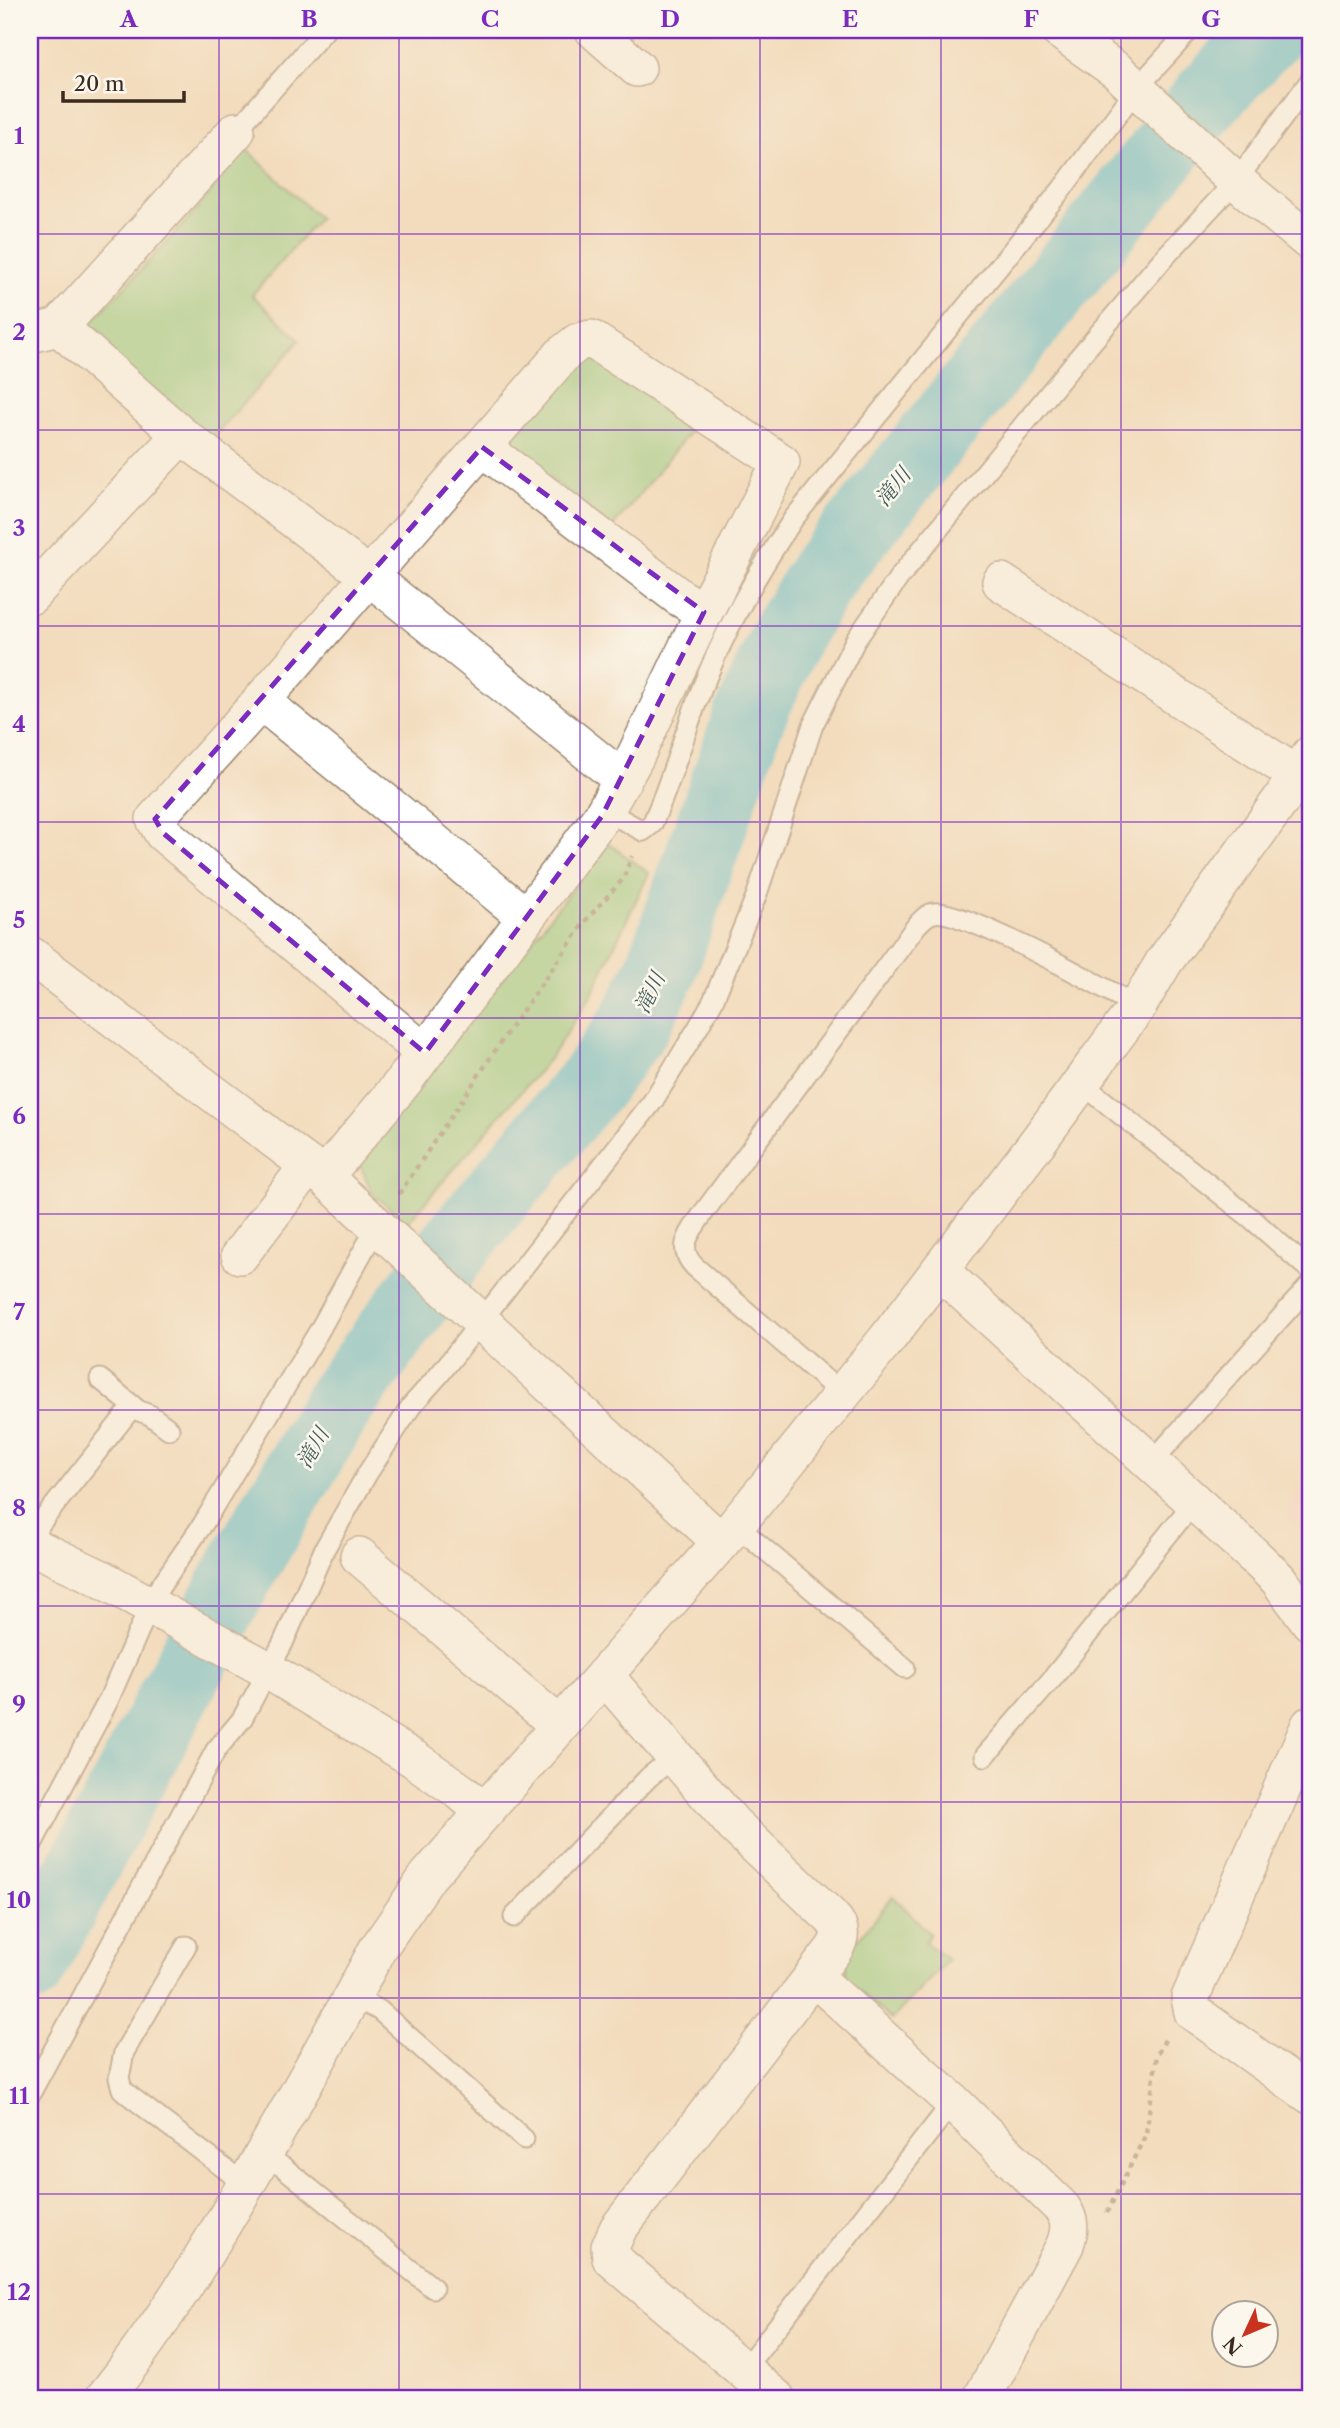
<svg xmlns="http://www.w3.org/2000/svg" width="1340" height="2428" font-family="'Libre Caslon Text','Noto Serif JP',serif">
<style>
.built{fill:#f6d1c6}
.green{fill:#90ce84;stroke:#667c51;stroke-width:2}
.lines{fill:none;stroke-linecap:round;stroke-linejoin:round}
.river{stroke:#54bdd1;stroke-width:72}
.lane-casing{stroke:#97836e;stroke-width:23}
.street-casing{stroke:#97836e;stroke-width:40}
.path{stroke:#97836e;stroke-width:4.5;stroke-dasharray:5 5;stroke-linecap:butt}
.lane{stroke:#fff;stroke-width:19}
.street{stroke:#fff;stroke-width:37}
.marked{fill:none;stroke:#7b2cbf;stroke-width:5;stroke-dasharray:14 9;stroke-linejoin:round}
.grid{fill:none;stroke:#7b2cbf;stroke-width:2;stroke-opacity:0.55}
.labels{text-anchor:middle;stroke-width:5;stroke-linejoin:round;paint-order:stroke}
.water-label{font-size:21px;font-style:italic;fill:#445d5d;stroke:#fbf7ec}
.neatline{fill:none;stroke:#7b2cbf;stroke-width:2.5}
.grid-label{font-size:23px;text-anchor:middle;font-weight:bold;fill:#7b2cbf}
</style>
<rect width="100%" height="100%" fill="#fbf7ec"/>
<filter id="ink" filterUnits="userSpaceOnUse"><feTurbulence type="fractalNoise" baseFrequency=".0143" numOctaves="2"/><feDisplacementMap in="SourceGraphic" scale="14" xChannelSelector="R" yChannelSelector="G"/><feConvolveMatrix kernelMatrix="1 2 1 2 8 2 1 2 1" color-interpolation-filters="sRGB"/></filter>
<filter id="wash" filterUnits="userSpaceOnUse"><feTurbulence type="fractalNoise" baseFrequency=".00686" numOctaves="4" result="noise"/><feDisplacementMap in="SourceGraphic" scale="28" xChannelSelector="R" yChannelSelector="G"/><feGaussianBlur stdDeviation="1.57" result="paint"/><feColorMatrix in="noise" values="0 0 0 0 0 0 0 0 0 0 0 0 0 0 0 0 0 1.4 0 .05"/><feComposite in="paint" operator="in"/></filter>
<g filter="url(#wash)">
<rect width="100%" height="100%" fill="#f3dcbd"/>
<path class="built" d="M1310 1473V1536L1286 1516 1297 1489Z"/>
<path class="green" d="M244 147 319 218 252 295 300 340 209 442 82 332 193 214Z
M575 359H601L696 424 612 528 508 445Z
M608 843 649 873 591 995 550 1058 407 1223 372 1193 359 1162Z
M893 1896 930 1934 925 1942 948 1960 891 2020 846 1979V1954Z"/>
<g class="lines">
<path class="river" d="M30 1968 237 1577 341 1400 462 1237 592 1083 634 1025 660 973 748 720 788 632 825 571 1209 96 1271 30"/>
</g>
</g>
<g filter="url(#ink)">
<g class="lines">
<g class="lane-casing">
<path id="lane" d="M236 131 325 30
M606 811 643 831 652 824C672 780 684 733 702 688 726 628 758 571 794 518L1062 189 1137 88 1190 30
M1081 1083 1252 1219 1310 1270
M100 1379 139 1411 150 1415 169 1429
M842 1394 694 1266C675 1246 692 1231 704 1212L917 925C922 920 927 914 934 913 959 907 1108 989 1137 1007
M1151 1463 1310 1285
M736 1525 905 1668
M30 1543 39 1525 133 1406
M985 1756 1052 1679 1194 1502
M30 1848 108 1701 155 1594 203 1524 319 1331 377 1226
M514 1917 649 1777 674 1757
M186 1946 124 2052 119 2078 122 2089 130 2096 246 2185
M352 1997 379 2010 524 2139
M30 2094 216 1750 242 1719 283 1643 325 1548 367 1474 412 1405 439 1375 653 1101 699 1026 713 1001 757 894 813 725 855 641 900 576 1079 357 1162 260 1236 181 1310 81
M263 2155 283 2167 433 2288
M744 2369 953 2102"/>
</g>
<g class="street-casing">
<path id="street" d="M594 30 637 68
M1059 30 1117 71 1236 181 1310 242
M59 327 181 435 369 576 623 780
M30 329 34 333 59 327 236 131
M482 447 679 597 704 612
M1001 582 1297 775
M30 596 181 435
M261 701 526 917
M30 955 324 1177
M425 1053 163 833 155 819 261 701 563 354 578 342 591 339 781 462 704 612 634 759 602 816 404 1081 324 1177 721 1542
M240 1255 309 1165
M940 1271 1254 1556 1278 1579 1310 1622
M30 1545 100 1578 259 1665 414 1759 461 1792 483 1811
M359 1556 559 1725
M604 1675 734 1825 831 1917C841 1927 842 1936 834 1949L618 2229 610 2247 611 2258 776 2398
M1310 1725 1190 1998 1193 2012 1310 2095
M814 1977 953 2102 1062 2208C1071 2221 1070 2230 1065 2245L982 2398
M104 2398C169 2317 222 2227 274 2136 309 2074 344 2013 377 1950L428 1876 736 1525 887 1339 1036 1144 1137 1007 1164 962 1281 800 1310 755"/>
</g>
<path class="path" d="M399 1194 507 1033 587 919 623 879 632 856
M1107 2213 1146 2134 1157 2055 1166 2038"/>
<use href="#lane" class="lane"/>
<use href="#street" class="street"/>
</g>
</g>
<path d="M0 0H1340V2428H0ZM482 447 704 612 602 816 425 1053 163 833 155 819Z" fill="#f3dcbd" fill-opacity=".55" fill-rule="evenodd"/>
<path class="marked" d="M482 447 704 612 602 816 425 1053 163 833 155 819Z"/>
<path class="grid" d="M219 30V2398M399 30V2398M580 30V2398M760 30V2398M941 30V2398M1121 30V2398M30 234H1310M30 430H1310M30 626H1310M30 822H1310M30 1018H1310M30 1214H1310M30 1410H1310M30 1606H1310M30 1802H1310M30 1998H1310M30 2194H1310"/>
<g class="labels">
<g class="water-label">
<text transform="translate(893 487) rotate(-51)" y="7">滝川</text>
<text transform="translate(650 993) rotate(-64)" y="7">滝川</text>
<text transform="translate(313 1448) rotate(-60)" y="7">滝川</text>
</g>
</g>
<rect width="1340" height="2428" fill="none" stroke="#fbf7ec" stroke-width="77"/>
<g transform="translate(1245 2334) rotate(226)"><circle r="33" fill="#fbf7ec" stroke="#aea59a" stroke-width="2"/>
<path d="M0-5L12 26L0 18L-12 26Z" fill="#c8321e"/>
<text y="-10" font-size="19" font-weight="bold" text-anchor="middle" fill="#3b2a1e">N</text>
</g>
<path d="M63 91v10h121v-10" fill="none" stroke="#3b2a1e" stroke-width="3.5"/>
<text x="74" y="91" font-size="21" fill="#3b2a1e" stroke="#fbf7ec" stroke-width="5" paint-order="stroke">20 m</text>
<rect x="38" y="38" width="1264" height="2352" class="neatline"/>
<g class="grid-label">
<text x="129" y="27">A</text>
<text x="309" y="27">B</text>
<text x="490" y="27">C</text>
<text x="670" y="27">D</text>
<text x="850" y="27">E</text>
<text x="1031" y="27">F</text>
<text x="1211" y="27">G</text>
<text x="19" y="144">1</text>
<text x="19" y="340">2</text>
<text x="19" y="536">3</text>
<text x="19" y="732">4</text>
<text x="19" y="928">5</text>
<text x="19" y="1124">6</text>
<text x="19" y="1320">7</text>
<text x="19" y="1516">8</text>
<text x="19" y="1712">9</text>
<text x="19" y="1908">10</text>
<text x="19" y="2104">11</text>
<text x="19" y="2300">12</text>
</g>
</svg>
